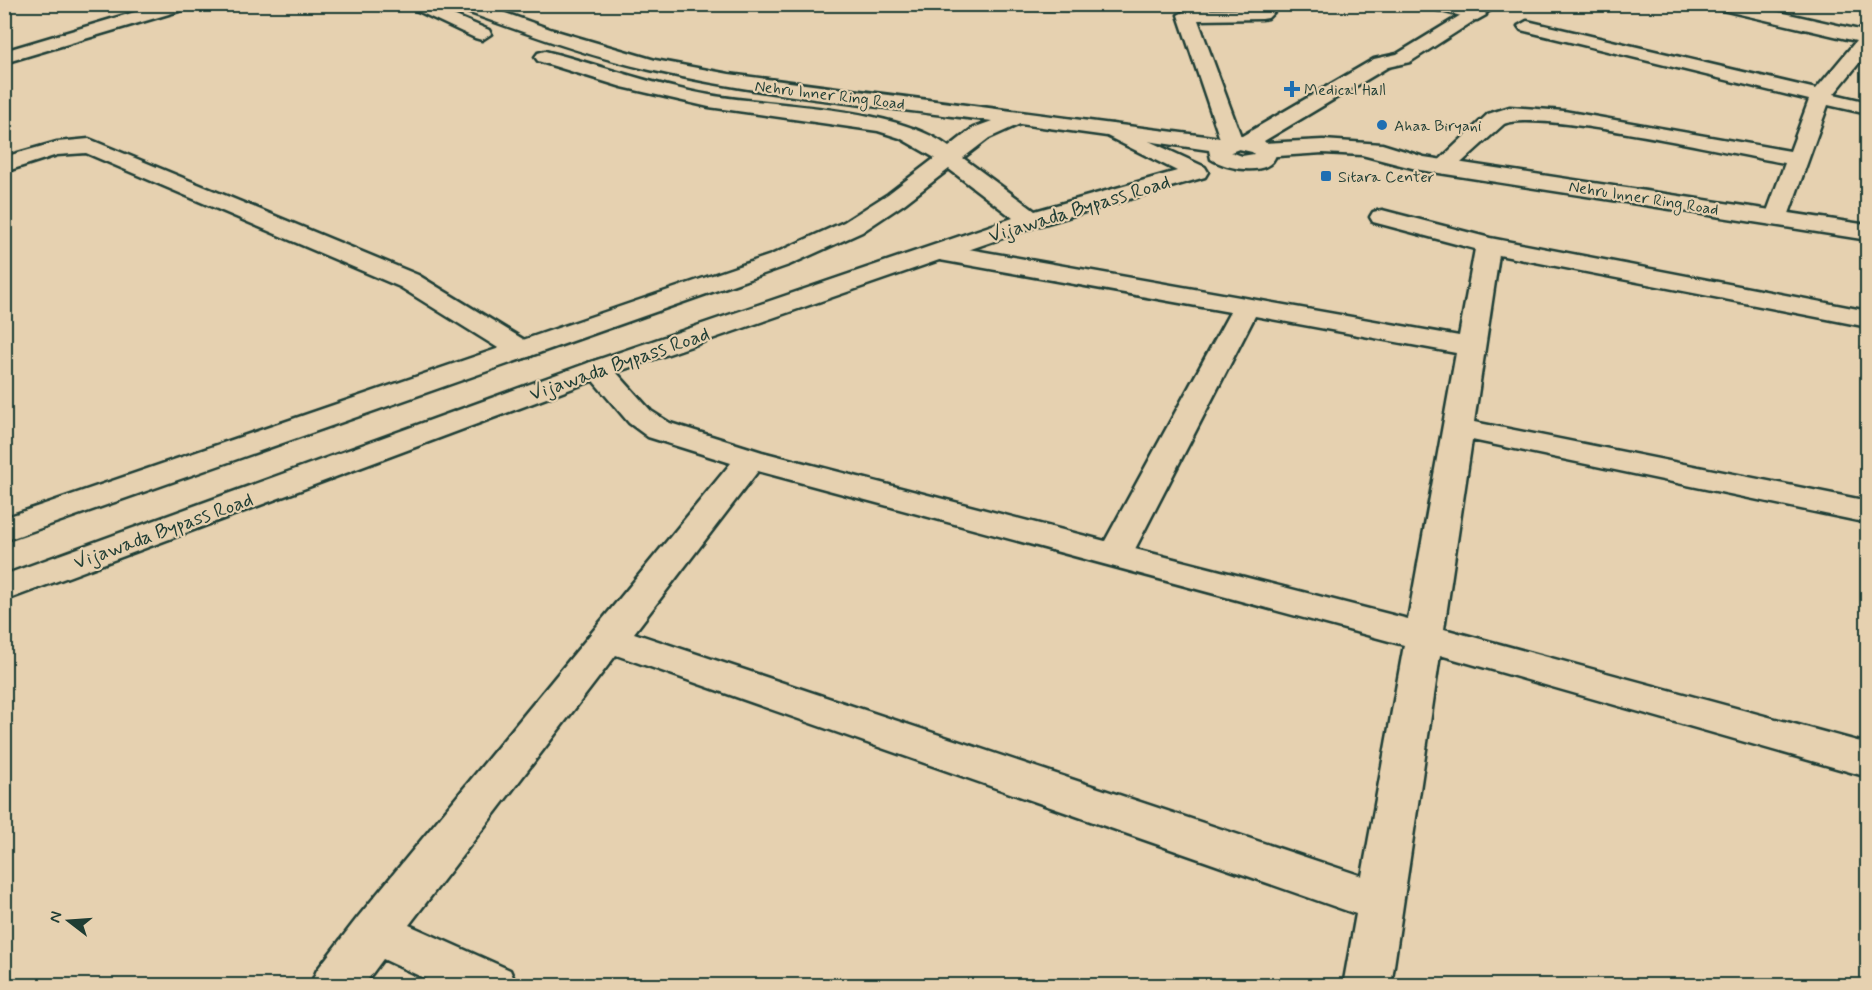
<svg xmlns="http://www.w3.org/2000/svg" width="1872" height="990" font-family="Mynerve,sans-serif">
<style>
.green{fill:#c5b99b;stroke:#727b68;stroke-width:1.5}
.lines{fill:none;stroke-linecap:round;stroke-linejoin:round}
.minor-casing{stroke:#1f3d34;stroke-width:5}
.tertiary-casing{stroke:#1f3d34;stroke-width:5}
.secondary-casing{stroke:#1f3d34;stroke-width:5}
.primary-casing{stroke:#1f3d34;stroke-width:5}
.minor{fill:#e6d1b0;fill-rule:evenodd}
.tertiary{fill:#e6d1b0;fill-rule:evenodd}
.secondary{fill:#e6d1b0;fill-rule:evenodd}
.primary{fill:#e6d1b0;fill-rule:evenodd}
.poi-dot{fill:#1f6fb2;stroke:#e6d1b0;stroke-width:2}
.labels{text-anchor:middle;stroke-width:4.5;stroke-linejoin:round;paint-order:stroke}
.far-poi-label{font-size:16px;fill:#1f3d34;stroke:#e6d1b0;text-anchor:start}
.far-street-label{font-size:16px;fill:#1f3d34;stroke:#e6d1b0}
.street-label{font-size:20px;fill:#1f3d34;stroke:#e6d1b0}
</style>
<rect width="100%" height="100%" fill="#e6d1b0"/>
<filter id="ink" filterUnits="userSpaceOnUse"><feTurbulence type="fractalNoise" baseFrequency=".0167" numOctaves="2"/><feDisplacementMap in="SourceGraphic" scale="12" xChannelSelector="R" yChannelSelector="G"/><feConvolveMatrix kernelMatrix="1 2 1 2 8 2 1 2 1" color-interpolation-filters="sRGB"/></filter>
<g filter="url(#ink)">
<path class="green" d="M865 5 1079 4V5L1072 12 879 8Z"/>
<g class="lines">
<g class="minor-casing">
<path id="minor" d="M162 4H191L189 8 4 63V51Z
M1263 4H1282L1268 18 1262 19 1198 20 1243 142 1240 147H1224L1221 142 1178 15 1187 10 1258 9Z
M1428 4H1458L1483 11 1486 15 1477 20 1430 8Z
M1710 4H1744L1868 32V52L1834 94 1868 102V114L1828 105 1786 222 1777 224 1768 222 1765 217 1785 163C1737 155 1536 109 1504 124L1452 171H1436L1433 166 1488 114 1510 107 1564 111 1790 151 1809 100 1521 30 1518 26 1527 21 1816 89 1856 41 1718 9Z
M89 139 418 275 531 344 535 350 531 356 521 359 511 356 400 287 86 153 57 155 4 172V157L57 142Z
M1382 210 1490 238 1868 311V327L1499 255 1474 422 1868 501V523L1472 440 1444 629 1868 744V777L1440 655 1391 986H1343L1356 914 616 655 409 925 510 970 517 986H441L383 959 363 986H310L317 970 358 917 731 463 648 437 629 423 583 369 588 363 598 360 608 363 651 411 670 423 762 452 1105 541 1230 312 940 260 931 257 927 252 931 247 940 244 1459 336 1475 249 1373 222 1370 217 1373 212ZM1255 316 1456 353 1408 619 1135 549ZM758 471 1404 645 1362 876 634 633Z"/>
</g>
<g class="tertiary-casing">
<path id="tertiary" d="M1323 140 1382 144 1424 157 1868 225V240L1420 170 1362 155 1323 153 1263 157 1255 155 1252 150 1255 145 1263 143Z"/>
</g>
<g class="secondary-casing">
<path id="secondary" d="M1479 4H1500L1410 62 1388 67 1264 141 1276 154C1271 178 1226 169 1211 159L1209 150 1112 136 1104 135 1101 130 1104 125 1112 124 1221 138 1242 136 1374 59 1397 54ZM1239 149 1252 152 1254 154 1242 156 1231 152Z"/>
</g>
<g class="primary-casing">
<path id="primary" d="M403 4H427L489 30 491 34 482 40 475 38Z
M454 4H480L553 30 655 60 729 74 1112 124 1205 167 1208 172 1205 177 1040 225 608 375 4 601V575L588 363 1013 218 949 169 904 204 862 232 789 265 4 541V518L771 255 844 222 888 194 935 158 900 138 878 131 709 107 622 87 538 61 535 57 538 53 545 51C600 65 653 85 709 95 778 107 894 106 949 147L973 128 992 121C878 106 762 96 650 70 584 55 520 31 456 8ZM1020 124 1107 136 1177 171 1035 211 963 158 989 138Z"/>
</g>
<use href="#minor" class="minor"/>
<use href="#tertiary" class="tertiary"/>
<use href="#secondary" class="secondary"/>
<use href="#primary" class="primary"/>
</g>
</g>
<g class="poi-dot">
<path d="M1289 80h6v6h6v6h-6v6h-6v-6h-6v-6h6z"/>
<circle cx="1382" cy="125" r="6"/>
<rect x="1320" y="170" width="12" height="12" rx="3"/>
</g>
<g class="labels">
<g class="far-poi-label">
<text x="1304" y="95">Medical Hall</text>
<text x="1394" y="131">Ahaa Biryani</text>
<text x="1338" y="182">Sitara Center</text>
</g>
<g class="far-street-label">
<text transform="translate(830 94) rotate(7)" y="6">Nehru Inner Ring Road</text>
<text transform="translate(1644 197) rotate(9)" y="6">Nehru Inner Ring Road</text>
</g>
<g class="street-label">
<text transform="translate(1079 208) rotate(-17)" y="7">Vijawada Bypass Road</text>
<text transform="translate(619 363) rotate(-19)" y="7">Vijawada Bypass Road</text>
<text transform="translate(163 530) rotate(-20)" y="7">Vijawada Bypass Road</text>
</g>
</g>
<rect width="1872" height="990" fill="none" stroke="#e6d1b0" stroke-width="24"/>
<rect x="12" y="12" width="1848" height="966" fill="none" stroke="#1f3d34" stroke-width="2" filter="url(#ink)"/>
<g transform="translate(69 921) rotate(287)" stroke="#e6d1b0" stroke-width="4.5" paint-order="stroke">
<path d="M0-4.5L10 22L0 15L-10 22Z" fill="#1f3d34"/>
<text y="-9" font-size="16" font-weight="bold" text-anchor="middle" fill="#1f3d34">N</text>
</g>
</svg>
